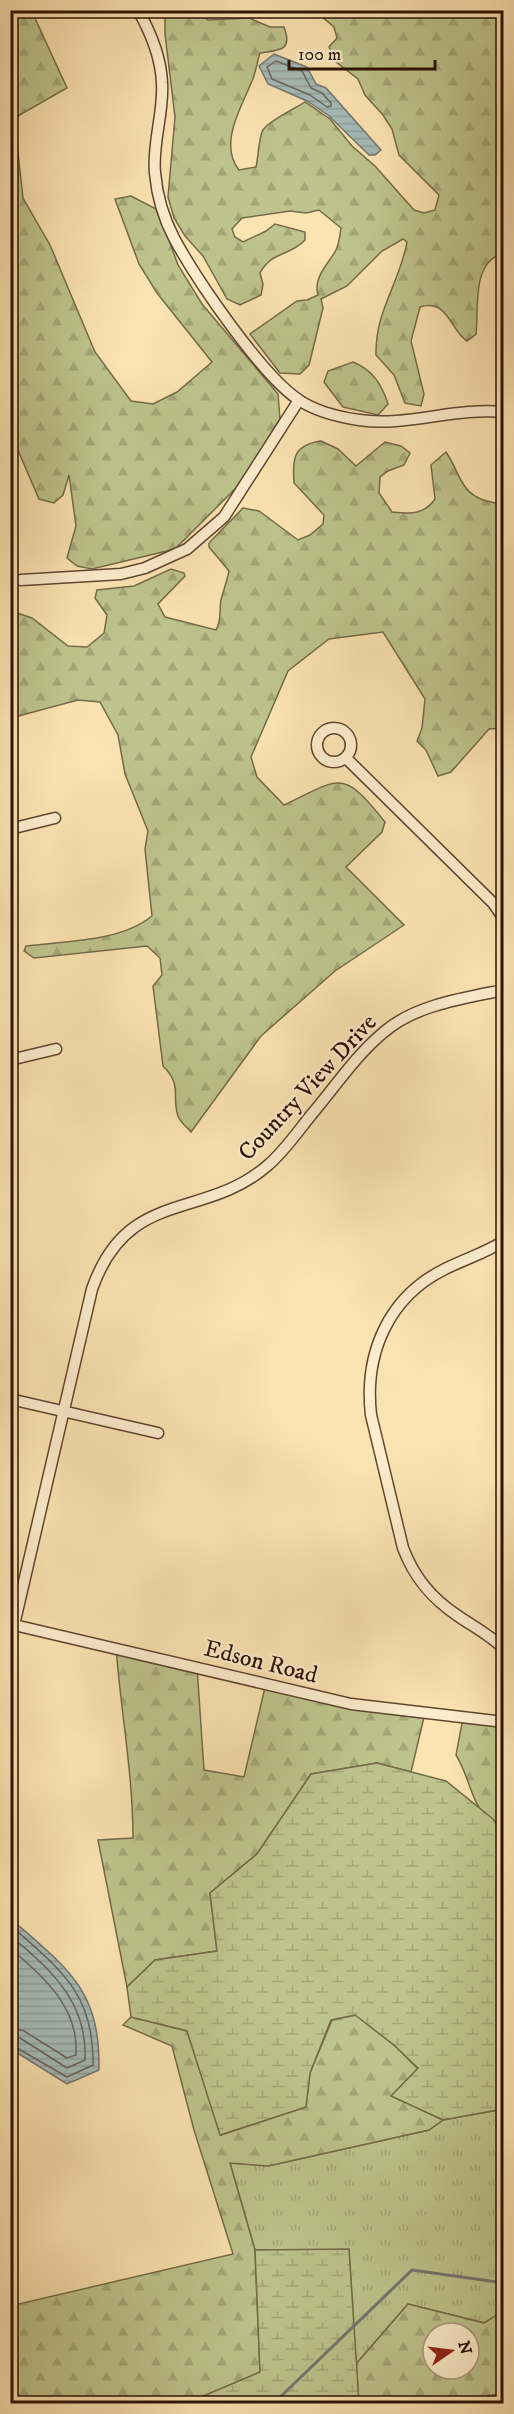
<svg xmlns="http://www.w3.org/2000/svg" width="514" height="2414" font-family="'IM FELL DW Pica',serif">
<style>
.grass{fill:url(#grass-tufts);stroke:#746b48;stroke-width:1.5}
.forest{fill:url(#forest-firs);stroke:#746b48;stroke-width:1.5;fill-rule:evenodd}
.wetland{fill:url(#wetland-marsh);stroke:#746b48;stroke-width:1.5}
.water{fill:url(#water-rules);stroke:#747771;stroke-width:1.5}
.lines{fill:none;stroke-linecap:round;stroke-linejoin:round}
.shore{stroke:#68665e;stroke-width:1.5}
.stream{stroke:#747771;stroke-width:3}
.minor-casing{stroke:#5e4630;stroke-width:13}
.minor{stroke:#fdedcd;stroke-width:10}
.labels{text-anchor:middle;stroke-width:4.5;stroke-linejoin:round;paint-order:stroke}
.street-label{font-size:24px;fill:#2a1204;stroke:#fdedcd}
</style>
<defs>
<pattern id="grass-tufts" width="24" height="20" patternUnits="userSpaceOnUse" patternTransform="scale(1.5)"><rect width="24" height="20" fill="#bec48d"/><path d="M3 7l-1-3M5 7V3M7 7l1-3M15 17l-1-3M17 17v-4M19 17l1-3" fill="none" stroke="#a3a778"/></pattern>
<pattern id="forest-firs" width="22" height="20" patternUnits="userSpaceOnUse" patternTransform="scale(1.5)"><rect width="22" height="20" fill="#bec48d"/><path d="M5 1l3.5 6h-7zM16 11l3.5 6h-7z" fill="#a3a778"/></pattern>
<pattern id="wetland-marsh" width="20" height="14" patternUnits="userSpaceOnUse" patternTransform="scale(1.5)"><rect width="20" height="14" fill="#bec48d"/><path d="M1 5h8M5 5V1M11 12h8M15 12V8" fill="none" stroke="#a3a778"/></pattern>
<pattern id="water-rules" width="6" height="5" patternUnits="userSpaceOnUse" patternTransform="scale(1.5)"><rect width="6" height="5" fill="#a6bbb9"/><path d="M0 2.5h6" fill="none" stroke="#8fa09d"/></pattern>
</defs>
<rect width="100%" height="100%" fill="#fce4b2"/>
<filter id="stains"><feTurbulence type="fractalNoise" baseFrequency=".00333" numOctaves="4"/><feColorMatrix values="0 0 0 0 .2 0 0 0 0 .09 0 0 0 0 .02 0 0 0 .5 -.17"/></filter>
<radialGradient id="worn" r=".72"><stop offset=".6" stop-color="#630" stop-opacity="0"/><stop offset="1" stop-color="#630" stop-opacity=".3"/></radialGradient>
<path class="grass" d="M503 2109V2311L485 2323 408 2304 356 2364 349 2250H255L230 2163 268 2166 429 2130 443 2120Z"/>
<path class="forest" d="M11 10 29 11 33 14 67 88 11 120Z
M165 11H198L208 20 249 18 270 27H284C293 51 280 50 260 53 257 62 256 72 252 81 242 106 218 144 239 170L256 167C258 159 259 136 263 130 268 121 296 108 305 102L330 119 352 146 375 166 414 210 424 213 435 210 439 195 399 155 392 129 383 115 365 95 358 79 336 62 329 47 337 38 334 27 315 11H503V253C471 263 479 308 476 334L467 341C451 332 448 298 420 307L411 341 424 394 421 406 405 403 394 375 376 355C375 310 400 283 407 242L403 239 382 251 347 286 321 299 323 308 309 365 300 374 280 373 250 334 297 301 307 300 318 295C313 278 327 265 335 252 339 245 340 236 341 228L319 210 306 213 290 211 242 218 232 229 235 237 243 242 266 231 275 224 305 232V240C289 257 273 250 260 273L263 284 261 295 240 305 227 299 203 256 185 236 174 218 168 197 175 117 165 34Z
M10 137 17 144 23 198 50 245 95 352 131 401 153 404 177 392 212 362 157 293 139 264 115 199 131 196 158 210 178 265 202 304 278 394 280 419 241 483 175 549 92 569 77 566 67 558 76 526 69 475 63 495 54 503 39 499 11 434Z
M353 362C373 370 382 385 388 404L378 415 343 407 324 382 328 371Z
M321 441 338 449 356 466 385 442 401 446 410 453 404 465 388 471 380 477 379 493 392 512C410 514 424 515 435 499L431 465 446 452C462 475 459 497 495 503L503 497V728L489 729 451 772 438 776 426 750 417 741 422 728 425 699 383 632 329 639 288 671 251 757 257 777 284 805C341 778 342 768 385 822L382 832 346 867 404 925 335 971 261 1036 191 1132C187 1127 180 1122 178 1116 171 1095 183 1086 163 1066L153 986 162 975 160 958 147 946 34 958 24 951 26 946C66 941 120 942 152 916L145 849 148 831 125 774 118 735 100 702 78 700 11 718V704L15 697 11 688V611L32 618 68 646 87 647 104 633 107 615 95 598 97 590 134 586 171 569 184 573 185 576 158 604 165 617 216 630C222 620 219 611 221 600 223 591 227 582 229 571L209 547V543L243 508 259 511 298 540 310 535 323 524 324 515 294 483C292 457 294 445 321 441Z
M116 1648 197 1667 204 1770 244 1777 266 1683 425 1713 411 1772 377 1763 311 1774 257 1854 210 1893 217 1951 155 1960 127 1987 98 1840 133 1838C133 1775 121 1712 116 1648Z
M463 1718 503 1722V1833C496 1823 482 1814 477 1804 469 1788 466 1771 456 1755Z
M356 2015 394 2045 418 2069 392 2096 443 2120 429 2130 268 2166 230 2163 255 2250 260 2372 187 2403H11L10 2306 233 2254 194 2130 172 2046 123 2025 131 2017 187 2031 221 2135 306 2107 310 2073 332 2020Z
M408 2304 484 2323 503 2311V2393L448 2403H359L356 2364ZM433 2333H469V2369H433Z"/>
<path class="wetland" d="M377 1763 446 1781 493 1819 503 1833V2109L443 2120 391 2096 418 2068 394 2045 355 2015 331 2020 310 2073 306 2107 220 2135 187 2031 131 2017 127 1987 155 1960 217 1951 210 1893 257 1854 311 1774Z
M349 2249 359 2403H187L260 2372 255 2250Z"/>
<path class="water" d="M274 54 307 67 316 84 326 88 381 150 375 155H369L328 115 307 101 268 84 259 66Z
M11 1924 18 1925C72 1972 100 1993 99 2070L67 2084 11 2049Z"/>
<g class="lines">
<path class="shore" d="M276 61 302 71 311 88 322 93 331 103V106L327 107 310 95 272 79 267 67Z
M10 1930 17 1931C64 1973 94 1996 93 2065L67 2077 10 2044
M10 1938C20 1942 28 1951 36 1958 67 1986 87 2017 85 2060L67 2068 20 2038 10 2036
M10 1948C43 1977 79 2006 76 2055L67 2058 24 2031 10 2027"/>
<path class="stream" d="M273 2404 412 2270 504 2283"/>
<g class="minor-casing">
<path id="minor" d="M138 10C151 33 161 57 162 83 164 113 152 143 155 173 157 195 164 219 174 238 196 279 262 376 299 400 315 411 339 417 359 420 407 427 455 407 504 412
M21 580 121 574 145 568 187 549 224 517 299 400
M317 745a17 17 0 1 1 34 0a17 17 0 1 1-34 0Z
M346 758 493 903 504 919
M10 829 55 818
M10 1060 56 1049
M504 1241C485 1253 465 1259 445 1269 388 1297 364 1354 371 1415L403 1548C414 1577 431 1598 458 1616 474 1627 490 1635 504 1649
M10 1399 158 1433
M10 1624 351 1704 504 1722
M14 1625 92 1289C128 1187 203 1221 267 1166 284 1152 298 1131 312 1114 335 1087 356 1055 384 1032 415 1005 464 998 504 990"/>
</g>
<use href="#minor" class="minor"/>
</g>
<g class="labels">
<g class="street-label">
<text transform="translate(307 1087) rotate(-47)" y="8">Country View Drive</text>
<text transform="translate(261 1661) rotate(14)" y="8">Edson Road</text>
</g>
</g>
<rect width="514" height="2414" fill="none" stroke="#fce4b2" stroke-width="36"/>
<rect x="12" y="12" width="490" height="2390" fill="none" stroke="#2a1204" stroke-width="3"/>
<rect x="18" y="18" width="478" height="2378" fill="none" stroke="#2a1204" stroke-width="1.5"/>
<g transform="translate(451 2351) rotate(76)"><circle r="28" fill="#fdedcd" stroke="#a9957d" stroke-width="1.5"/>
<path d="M0-4.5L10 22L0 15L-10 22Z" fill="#8f2418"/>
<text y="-9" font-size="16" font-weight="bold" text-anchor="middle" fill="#2a1204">N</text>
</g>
<path d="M289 60v9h146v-9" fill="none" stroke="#2a1204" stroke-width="3"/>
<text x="298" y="60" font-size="18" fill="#2a1204" stroke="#fdedcd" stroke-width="4.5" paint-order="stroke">100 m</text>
<rect width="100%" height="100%" filter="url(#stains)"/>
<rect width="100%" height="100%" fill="url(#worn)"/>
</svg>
